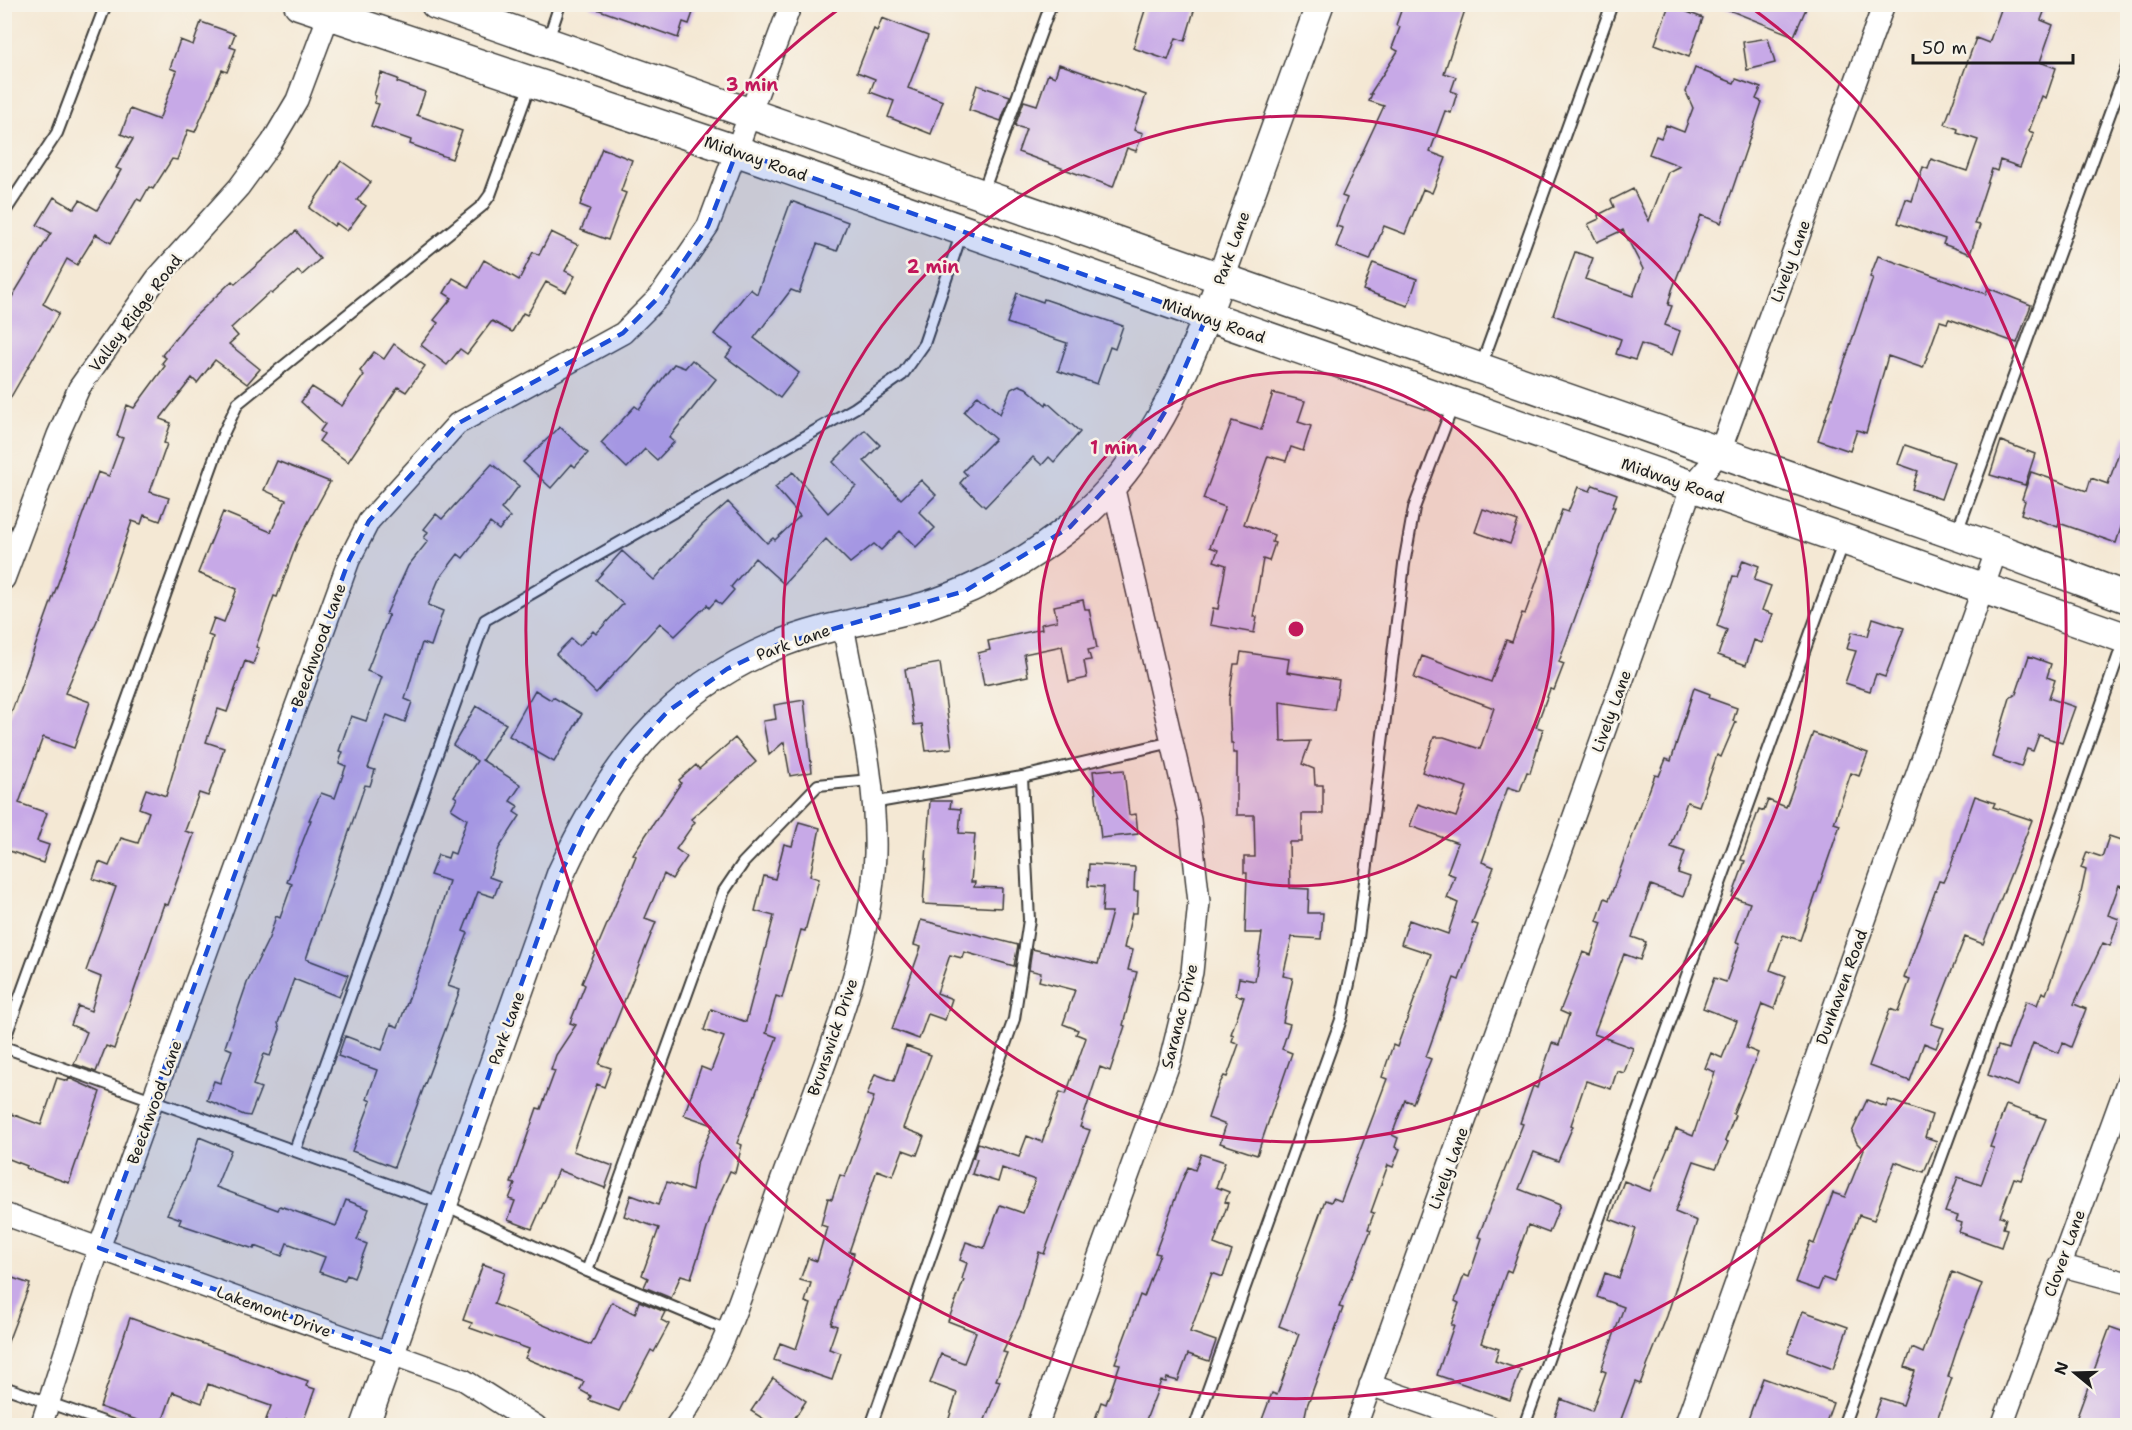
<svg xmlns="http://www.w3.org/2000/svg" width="2132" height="1430" font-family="'Shantell Sans',sans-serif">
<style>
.building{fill:#c7a9e7}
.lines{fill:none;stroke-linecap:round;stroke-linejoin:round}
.service-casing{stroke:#3c3b38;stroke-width:14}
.minor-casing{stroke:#3c3b38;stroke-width:24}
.tertiary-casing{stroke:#3c3b38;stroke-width:30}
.secondary-casing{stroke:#3c3b38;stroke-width:33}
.service{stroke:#fff;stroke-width:10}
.minor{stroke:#fff;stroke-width:21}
.tertiary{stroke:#fff;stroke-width:27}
.secondary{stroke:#fff;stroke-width:30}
.marked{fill:#1d4ed8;fill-opacity:0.2;stroke:#1d4ed8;stroke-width:4.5;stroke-dasharray:12 8;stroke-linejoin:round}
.ring{fill:none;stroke:#c2185b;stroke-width:3}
.labels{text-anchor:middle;stroke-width:5;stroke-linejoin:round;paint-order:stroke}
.street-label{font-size:16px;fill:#1c1c1c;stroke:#f7f3e8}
.centre{fill:#c2185b;stroke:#f7f3e8;stroke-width:3}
.ring-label{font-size:18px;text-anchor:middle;font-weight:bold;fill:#c2185b;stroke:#f7f3e8;stroke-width:5;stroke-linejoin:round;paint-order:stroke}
</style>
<rect width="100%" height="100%" fill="#f7f3e8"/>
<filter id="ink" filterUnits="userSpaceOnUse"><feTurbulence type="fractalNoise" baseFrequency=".0167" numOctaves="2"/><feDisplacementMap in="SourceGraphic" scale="12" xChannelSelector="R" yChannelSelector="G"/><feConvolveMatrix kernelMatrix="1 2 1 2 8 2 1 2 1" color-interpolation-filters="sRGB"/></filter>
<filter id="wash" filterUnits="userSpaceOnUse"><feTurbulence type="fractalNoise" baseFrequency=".008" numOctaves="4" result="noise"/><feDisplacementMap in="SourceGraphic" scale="24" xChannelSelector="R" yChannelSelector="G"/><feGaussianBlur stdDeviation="1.35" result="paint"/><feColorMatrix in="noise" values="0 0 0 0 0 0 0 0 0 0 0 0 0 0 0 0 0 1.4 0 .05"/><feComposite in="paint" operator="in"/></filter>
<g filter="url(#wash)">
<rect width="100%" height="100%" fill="#f4e8d4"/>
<g id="blocks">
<path class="building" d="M591 4H696L689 24 683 22 678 38 591 7Z
M1147 4H1196L1185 41 1176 38 1168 60 1133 48Z
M1410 4H1467L1444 73 1456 77 1451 91 1457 93 1451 113 1445 111 1430 152 1446 158 1432 193 1423 189 1405 234 1384 226 1370 260 1336 247 1343 228 1336 226 1347 198 1342 196 1384 106 1369 101 1372 94H1370L1398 51 1392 48 1400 27 1396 25 1402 8 1408 10Z
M1714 4H1808L1794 36Z
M2003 4H2047L2041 20 2053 25 2040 62 2056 68 2046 98 2042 96 2029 131 2034 133 2020 167 2000 160 1997 171 1992 169 1974 224 1980 225 1970 254 1943 244 1945 239 1898 223 1906 199 1912 201 1923 167 1928 169 1931 159 1967 171 1978 140 1957 133 1958 129 1945 124 1976 38 1989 43Z
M1669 5 1703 18 1689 57 1655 44Z
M882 18 928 36 908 88 943 101 931 134 888 117 894 101 870 92 875 79 857 72 874 29 877 31Z
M201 22 235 34 230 47 236 49 227 72 222 70 195 132 188 130 177 160 172 159 153 189 149 187 141 201 137 199 111 243 96 234 77 265 67 259 43 304 59 313 4 409V310L51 233 37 225 54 197 74 209 80 200 97 210 121 170 116 168 133 139 121 134 130 109 159 120 177 71 170 68 180 40 193 45Z
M1768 38 1775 63 1747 70 1743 42Z
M1059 64 1146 95 1134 130 1143 133 1136 151 1127 148 1113 187 1018 152 1026 129 1015 126 1024 101 1037 105 1048 74 1055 77Z
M1695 68 1734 83 1736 79 1761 88 1756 99 1762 102 1721 223 1701 215 1672 290 1668 305 1672 306 1665 325 1680 331 1672 355 1641 344 1635 360 1616 354 1621 339 1553 315 1575 252 1593 258 1585 279 1633 296 1643 269 1623 230 1597 242 1588 224 1599 219 1598 215 1614 207 1611 200 1633 189 1649 221 1668 172 1680 166 1649 154 1656 136 1661 138 1666 125 1684 132 1693 108 1686 92Z
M381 73 398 79 397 82 425 92 417 115 462 131 452 159 410 144 411 140 371 126 379 104 374 103 376 96 374 95Z
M977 85 1010 96 1001 121 969 110Z
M602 148 632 160 621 191 626 193 608 240 581 230 590 209 580 205Z
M341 161 371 182 357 200 366 206 347 231 336 223 334 226 309 208Z
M791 201 848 222 837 251 817 244 799 293 791 290 754 338 799 373 780 398 726 357 733 348 714 334 750 289 757 294Z
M296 231 320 259 302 275 298 271 272 294 270 292 231 328 238 336 229 344 260 369 247 384 215 360 197 383 192 378 160 419 171 423 164 443 167 444 150 492 169 498 160 521 144 515 141 524 132 521 99 616 65 693 90 702 74 748 43 737 19 803 47 813 37 841 49 845 43 863 4 849V733L98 472 109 476 123 438 117 436 127 405 134 408 165 366 162 363 166 358 162 355 187 324 232 281 235 284Z
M551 232 578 245 565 271 575 276 566 292 546 282 527 315 523 313 512 332 492 321 467 354 460 349 447 365 421 345 438 323 434 320 452 298 444 293 453 278 469 287 484 260 519 280 533 252 539 255Z
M1878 256 1986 294 1988 288 2031 305 2017 343 1949 319 1947 323 1940 321 1923 368 1888 356 1866 433 1857 430 1850 451 1818 440 1873 278 1870 277Z
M1373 263 1417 279 1408 306 1363 290Z
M1017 293 1043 302 1044 299 1123 326 1115 349 1110 347 1097 384 1058 371 1067 343 1007 323Z
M394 344 425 366 406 392 398 387 348 462 319 441 324 434 320 431 325 424 301 402 312 387 342 406 364 375 360 371 374 352 384 359Z
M692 360 716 379 669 438 674 442 657 460 645 449 627 468 601 443 635 406 639 409 674 364 685 368Z
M1019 385 1026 388 1046 405 1047 402 1080 432 1054 462 1049 457 1042 465 1033 457 985 507 960 483 967 475 963 471 995 439 964 412 978 395 1000 414 1011 389Z
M1273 393 1305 401 1298 422 1311 426 1303 451 1291 447 1286 461 1268 456 1244 524 1274 535 1272 542 1275 543 1269 561 1263 559 1253 617H1257L1254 633 1210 625 1213 608 1218 609 1226 565 1214 561 1218 550 1210 547 1225 507 1203 499 1232 421 1261 430Z
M560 427 588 453 575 467 572 464 551 488 523 462Z
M865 430 880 445 864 461 901 499 921 480 936 495 919 512 935 528 916 547 900 531 881 550 874 544 850 563 826 539 784 584 755 558 731 587 734 590 721 605 716 600 709 608 707 605 675 636 660 623 596 693 556 654 571 639 579 646 593 631 596 634 623 604 596 580 622 551 654 580 701 526 728 502 767 543 773 538 775 540 800 516 775 487 793 472 828 513 856 486 833 462Z
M2125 435 2127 436V509L2116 543 2059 523 2058 527 2021 514 2025 501 2022 499 2031 472 2087 491 2091 478 2108 484Z
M2001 441 2035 454 2025 485 1990 475Z
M1905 445 1954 462 1941 499 1912 489 1918 471 1898 464Z
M277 461 330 482 297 543 277 597 274 596 256 647 259 648 253 664 245 661 227 712 218 709 206 742 224 748 214 780 208 796 199 793 185 831 194 834 168 905 164 904 114 1049 106 1046 96 1072 74 1064 87 1032 71 1025 78 1006 91 1011 101 977 86 971 116 887 93 879 99 862 109 866 121 838 138 843 149 812 139 808 146 789 166 796 213 637 208 635 214 618 224 622 237 589 198 573 223 512 271 532 286 500 264 490Z
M492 464 519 486 501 509 510 517 499 530 490 523 463 558 458 554 439 579 428 605 443 611 431 646 422 643 405 699 412 702 405 722 387 715 368 768 375 770 370 786 365 785 306 959 348 975 339 997 294 979 278 1023 280 1029 270 1056 264 1054 253 1085 261 1088 250 1116 244 1115 207 1100 214 1081 220 1083 232 1050 225 1047 247 983 269 938 276 916 280 918 292 884 287 882 311 820H309L321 793 335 798 346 766 339 763 343 752 339 751 351 716 366 721 382 677 367 671 389 615 386 614 408 566 428 541 424 538 428 532 424 529 436 514 442 519Z
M1593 485 1617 494 1612 507H1615L1559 662 1564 664 1554 690 1550 689 1536 727 1543 729 1530 773 1527 772 1520 791 1508 787 1482 862 1494 867 1472 923 1478 925 1459 980 1454 978 1426 1057 1431 1059 1413 1103 1405 1100 1392 1135 1398 1138 1395 1147 1400 1149 1393 1167 1388 1165 1371 1212 1374 1213 1368 1229 1371 1230 1339 1307 1343 1308 1307 1406 1303 1425H1260L1272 1393 1277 1395 1299 1334 1279 1326 1325 1200 1331 1202 1333 1198 1341 1201 1387 1079 1382 1077 1393 1045 1397 1047 1431 954 1401 944 1409 920 1448 934 1458 903 1447 898 1455 876 1447 873 1458 843 1410 826 1418 804 1456 817 1467 787 1422 772 1434 737H1444L1480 749 1494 708 1414 678 1422 656 1491 682 1506 640 1512 642 1522 613 1525 614 1562 510 1568 512 1578 487 1590 491Z
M1483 509 1518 521 1510 544 1475 532Z
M1743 560 1759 566 1754 580 1771 586 1762 610 1773 614 1762 643 1754 640 1746 665 1718 655 1727 630 1717 626 1733 576 1737 577Z
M1083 600 1085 609H1089L1097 648 1088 650 1091 660 1084 661 1087 678 1069 682 1062 646 1024 654 1028 676 984 685 978 653 990 650 988 641 1042 629 1041 624 1057 621 1054 606Z
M1873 618 1904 628 1885 677 1876 674 1870 691 1845 683 1856 651 1847 649 1852 632 1868 636Z
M1241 652 1289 659 1287 672 1339 680 1334 710 1280 702 1281 742 1310 741 1302 764 1314 769 1315 785H1323V814H1302V842H1289L1290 888 1309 889 1308 913H1323L1321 939 1292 937 1283 976 1293 978 1283 1022 1290 1024 1282 1049 1292 1053 1257 1155 1220 1143 1226 1125 1208 1118 1219 1085 1224 1076 1227 1077 1239 1044 1232 1041 1234 1035 1231 1034 1244 997 1236 995 1239 978 1255 981 1262 933H1245L1247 873H1244V857H1255L1254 815H1237V753H1233V743H1231L1229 699 1234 664H1239Z
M2029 656 2051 664 2047 677 2055 680 2049 698 2075 707 2062 743 2039 735 2033 751 2027 749 2021 767 1992 757 2010 698 2016 694Z
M940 663 952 748 926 751 922 724 914 725 905 669Z
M1694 688 1710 694 1709 698 1737 708 1733 721 1736 722 1721 757 1717 755 1699 806 1687 802 1671 847 1685 852 1678 873 1690 877 1683 897 1651 885 1632 937 1646 942 1640 960 1624 954 1594 1034 1633 1048 1624 1073 1617 1071 1611 1089 1586 1081 1571 1125 1573 1126 1558 1161 1534 1152 1519 1189 1560 1205 1549 1233 1528 1225 1511 1272 1507 1270 1481 1343 1499 1349 1495 1361 1521 1370 1510 1400 1437 1375 1454 1325H1451L1459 1303 1455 1301 1464 1275 1469 1277 1482 1238 1478 1237 1523 1124 1520 1123 1533 1086 1537 1088 1552 1043 1559 1045 1569 1015 1560 1011 1570 986 1583 952 1591 955 1602 923 1597 921 1605 898 1609 900 1655 775 1659 776 1666 759 1671 761Z
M535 690 551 700 553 697 582 714 554 762 509 736Z
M804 700 812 772 790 776 784 742 769 755 763 721 776 719 774 705Z
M476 706 506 724 482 760 521 785 510 801 518 806 514 812 520 816 499 848 489 877 500 881 494 897 478 892 463 931 468 933 448 986 460 990 394 1167 352 1151 371 1101 367 1099 377 1070 338 1056 345 1036 382 1050 391 1024 398 1027 433 934 449 881 430 875 438 855 448 858 450 852 455 854 467 819 451 809 457 798 454 796 477 761 453 745Z
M1813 733 1868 753 1859 776 1851 773 1834 823 1840 825 1800 940 1783 935 1770 970 1786 976 1774 1009 1762 1004 1746 1048 1758 1053 1733 1114 1735 1115 1725 1141 1728 1142 1716 1168 1694 1161 1675 1212 1697 1221 1667 1316 1640 1384 1635 1382 1620 1422 1626 1425H1564L1553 1422 1561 1399 1592 1411 1606 1372 1601 1370 1624 1307 1597 1297 1605 1273 1619 1278 1636 1229 1610 1219 1624 1181 1650 1191 1676 1129 1693 1136 1715 1072 1705 1068 1711 1053 1722 1058 1737 1021 1703 1008 1714 978 1726 982 1740 943 1736 942 1750 903 1732 897 1745 861 1741 860 1759 809 1764 811 1768 800 1786 807Z
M735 738 756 762 691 819 695 822 676 849 687 857 672 879 664 874 645 918 656 922 599 1064 611 1068 604 1087 597 1084 573 1151 613 1166 605 1188 558 1170 532 1229 508 1220 515 1201 509 1199 515 1184 511 1183 537 1108 541 1109 555 1071 551 1070 556 1055 576 1025 570 1023 585 985 582 983 636 856 633 854 681 783 679 780 696 765 699 769Z
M1112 769 1113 771 1124 770 1129 815 1136 814 1138 834 1101 838 1093 771Z
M1975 796 1995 803 1993 807 2032 820 1983 944 1965 937 1931 1024 1944 1028 1936 1048 1924 1043 1910 1081 1869 1066 1890 1009 1898 1012 1910 980 1904 978 1924 922 1939 881 1943 882 1951 865Z
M930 801H951L950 808 961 809 959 833 975 834 971 882H975L974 887 1002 888 1001 908 923 904Z
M799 822 820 828 810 876 819 879 805 931 801 930 782 998 776 996 766 1033 777 1037 737 1143 742 1145 735 1173 730 1171 715 1204 691 1278 681 1275 671 1298 644 1287 648 1278 642 1275 659 1228 624 1216 631 1195 658 1205 667 1182 692 1191 696 1165 713 1125 684 1115 701 1067 711 1071 724 1037 704 1030 711 1009 746 1022 774 916 755 911 764 876 775 879 784 844 792 846Z
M2109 836 2127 842V888L2119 885 2108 915 2119 919 2110 946 2103 943 2074 1004 2086 1009 2071 1047 2063 1043 2059 1053 2033 1043 2018 1086 1988 1075 1998 1046 2008 1049 2026 1001 2037 1005 2042 992 2046 994 2079 902 2086 870 2081 868 2087 852 2102 857Z
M1089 864 1135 867 1134 891H1138L1137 913H1132L1124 948 1133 950 1128 970 1137 972 1123 1025 1125 1026 1110 1071 1100 1067 1080 1127 1090 1130 1044 1254 1039 1252 1021 1314 1003 1352 1007 1353 996 1380 1000 1381 983 1425H947L957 1393 930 1383 941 1354 964 1363 976 1332 948 1321 964 1280 962 1279 967 1263 960 1260 966 1242 984 1248 1000 1205 1023 1213 1035 1180 1002 1168 998 1182 972 1174 977 1159 973 1158 978 1143 1019 1157 1027 1136 1042 1142 1060 1092 1066 1094 1086 1038 1076 1034 1078 1030 1063 1024 1075 990 1039 981 1041 973 1029 970 1032 949 1098 964 1112 912H1102L1104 887 1088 886Z
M921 920 1018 945 1014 966 964 952 962 958 950 955 937 993 952 999 945 1020 928 1014 919 1039 892 1029 921 947 914 945Z
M906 1046 931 1055 903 1128 924 1136 917 1155 903 1150 893 1176 877 1170 849 1252 854 1253 831 1324 837 1326 829 1349 841 1353 832 1380 774 1360 780 1343 796 1349 811 1304 805 1302 811 1283 800 1280 808 1258 817 1261 827 1227 821 1225 828 1198 832 1199 840 1175 845 1177 874 1097 867 1095 875 1074 894 1081Z
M57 1078 68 1081 69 1078 100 1092 69 1183 26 1168 27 1166 4 1157V1124L9 1113 41 1125Z
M1867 1100 1886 1107 1889 1100 1932 1115 1925 1137 1937 1141 1924 1172 1895 1162 1874 1220 1859 1215 1834 1282 1823 1278 1818 1290 1795 1282 1810 1242 1814 1244 1833 1193 1845 1197 1864 1150 1857 1143 1852 1132Z
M2006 1105 2046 1119 2021 1180 2014 1178 2000 1216 2006 1218 2003 1228 2007 1229 2001 1247 1959 1232 1962 1223 1956 1221 1958 1216 1945 1212 1958 1177 1981 1185 1994 1148 1990 1147Z
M199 1137 231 1150 216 1187 278 1210 280 1206 336 1226 346 1200 369 1209 357 1240 367 1244 354 1278 347 1275 344 1281 319 1272 325 1257 287 1243 282 1256 255 1246 254 1249 179 1224 181 1219 167 1214 187 1174Z
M1201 1154 1225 1162 1216 1187 1229 1192 1225 1202 1228 1203 1214 1244 1232 1251 1223 1277 1212 1273 1190 1332 1216 1341 1209 1361 1188 1354 1178 1381 1167 1378 1166 1382 1161 1381 1144 1425H1093L1101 1402 1106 1404 1120 1364 1115 1363 1140 1295 1144 1297 1160 1254 1155 1253 1181 1183 1188 1167 1195 1170Z
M483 1264 505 1272 494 1304 591 1345 612 1302 635 1314 639 1301 665 1312 661 1320 669 1324 654 1352 651 1350 619 1411 589 1400 591 1396 580 1390 584 1382 525 1358 529 1349 470 1328 472 1323 463 1320Z
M1952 1272 1982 1284 1960 1340 1948 1377 1952 1378 1935 1425H1885L1873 1421 1881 1398 1903 1405 1915 1371 1905 1367 1912 1348 1923 1353Z
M4 1275 30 1284 6 1347H4Z
M1803 1311 1848 1327 1833 1369 1788 1352Z
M130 1318 308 1381 306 1386 315 1389 302 1425 287 1420 285 1425H264L271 1406 208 1384 202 1403 173 1392 161 1425H151L100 1407Z
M2110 1327 2127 1333V1425H2074Z
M773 1378 806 1401 790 1425H773L751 1411Z
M1763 1378 1833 1403 1825 1425H1746Z"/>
</g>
</g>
<g filter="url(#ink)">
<use href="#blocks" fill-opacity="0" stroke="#3c3b38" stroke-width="1.5"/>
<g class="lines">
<g class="service-casing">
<path id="service" d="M548 40 560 4
M983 192 1051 4
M4 213 57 133 106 4
M1481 366 1612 4
M1957 532 2128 64
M1022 777 1172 742
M4 1041 224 432 238 403 482 206 490 195 531 82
M4 1047 443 1204 587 1271 727 1330
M295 1150 485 620 855 408 902 375 924 344 962 232
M587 1271 724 891 743 863 818 785 870 780
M4 1387 115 1426
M871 1426 1014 1019 1029 920 1022 777 872 803
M1195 1426 1342 1017 1357 946 1404 564 1414 508 1453 405
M1524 1426 1844 541
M1843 1426 1988 1030 2124 640"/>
</g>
<g class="minor-casing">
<path id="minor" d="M4 579 58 435 79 388 157 278 239 187 272 142 297 100 333 4
M4 1214 464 1380 536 1426
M2059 1265 2128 1283
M1370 1385 1489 1426
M41 1426 99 1248 349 560 369 521 457 424 623 333 659 297 708 226 791 4
M676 1426C729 1352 752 1261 783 1176 819 1077 871 960 875 854 877 777 856 699 843 625
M1037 1426 1170 1061 1192 972 1199 902 1190 820 1113 485
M1356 1426 1692 486 1719 454 1884 4
M1685 1426 1997 549
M2002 1426 2128 1080"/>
</g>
<g class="tertiary-casing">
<path id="tertiary" d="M365 1426 561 873C610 768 665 692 775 646 822 626 875 620 924 606 976 590 1027 561 1070 527 1166 451 1202 330 1242 219 1268 148 1294 76 1320 4"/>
</g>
<g class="secondary-casing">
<path id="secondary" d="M299 4 737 151 2128 639
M436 4 1997 549 2128 598"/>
</g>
<use href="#service" class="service"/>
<use href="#minor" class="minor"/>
<use href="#tertiary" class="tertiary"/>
<use href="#secondary" class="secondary"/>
</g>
</g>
<path class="marked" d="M737 151 1206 318 1169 405 1144 447 1070 527 965 591 777 645 727 669 667 712 623 761 586 820 561 873 390 1352 99 1248 349 560 369 521 457 424 623 333 659 297 708 226Z"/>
<circle cx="1296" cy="629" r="257" fill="#c2185b" fill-opacity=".12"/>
<g class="ring">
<circle cx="1296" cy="629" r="257"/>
<circle cx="1296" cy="629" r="513"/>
<path d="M1749 6A770 770 0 1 1 843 6"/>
</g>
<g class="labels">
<g class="street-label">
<text transform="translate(756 158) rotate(19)" y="6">Midway Road</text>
<text transform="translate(1231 248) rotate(-70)" y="6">Park Lane</text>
<text transform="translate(1790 261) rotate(-70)" y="6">Lively Lane</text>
<text transform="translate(135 313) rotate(-53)" y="6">Valley Ridge Road</text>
<text transform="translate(1214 320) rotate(19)" y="6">Midway Road</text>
<text transform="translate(1673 480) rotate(19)" y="6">Midway Road</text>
<text transform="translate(793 642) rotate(-20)" y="6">Park Lane</text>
<text transform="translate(318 645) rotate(-70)" y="6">Beechwood Lane</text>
<text transform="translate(1611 711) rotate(-70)" y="6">Lively Lane</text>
<text transform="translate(1841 987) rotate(-70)" y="6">Dunhaven Road</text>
<text transform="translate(1179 1016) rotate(-76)" y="6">Saranac Drive</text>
<text transform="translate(506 1028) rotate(-70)" y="6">Park Lane</text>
<text transform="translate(832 1037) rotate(-71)" y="6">Brunswick Drive</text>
<text transform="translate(154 1102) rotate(-70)" y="6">Beechwood Lane</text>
<text transform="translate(1448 1168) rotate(-70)" y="6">Lively Lane</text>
<text transform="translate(2064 1253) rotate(-70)" y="6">Clover Lane</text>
<text transform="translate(274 1311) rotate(20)" y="6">Lakemont Drive</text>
</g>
</g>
<circle cx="1296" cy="629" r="9" class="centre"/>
<g class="ring-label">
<text x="752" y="91">3 min</text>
<text x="933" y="273">2 min</text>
<text x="1114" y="454">1 min</text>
</g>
<rect width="2132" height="1430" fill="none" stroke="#f7f3e8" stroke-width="24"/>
<g transform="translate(2075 1373) rotate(289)" stroke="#f7f3e8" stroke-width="4.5" paint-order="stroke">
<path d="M0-4.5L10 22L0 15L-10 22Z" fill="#1c1c1c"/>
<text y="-9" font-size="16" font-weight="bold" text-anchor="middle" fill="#1c1c1c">N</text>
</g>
<path d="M1913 54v9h160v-9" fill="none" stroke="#1c1c1c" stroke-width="3"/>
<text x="1922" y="54" font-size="18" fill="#1c1c1c" stroke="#f7f3e8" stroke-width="4.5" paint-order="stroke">50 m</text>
</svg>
